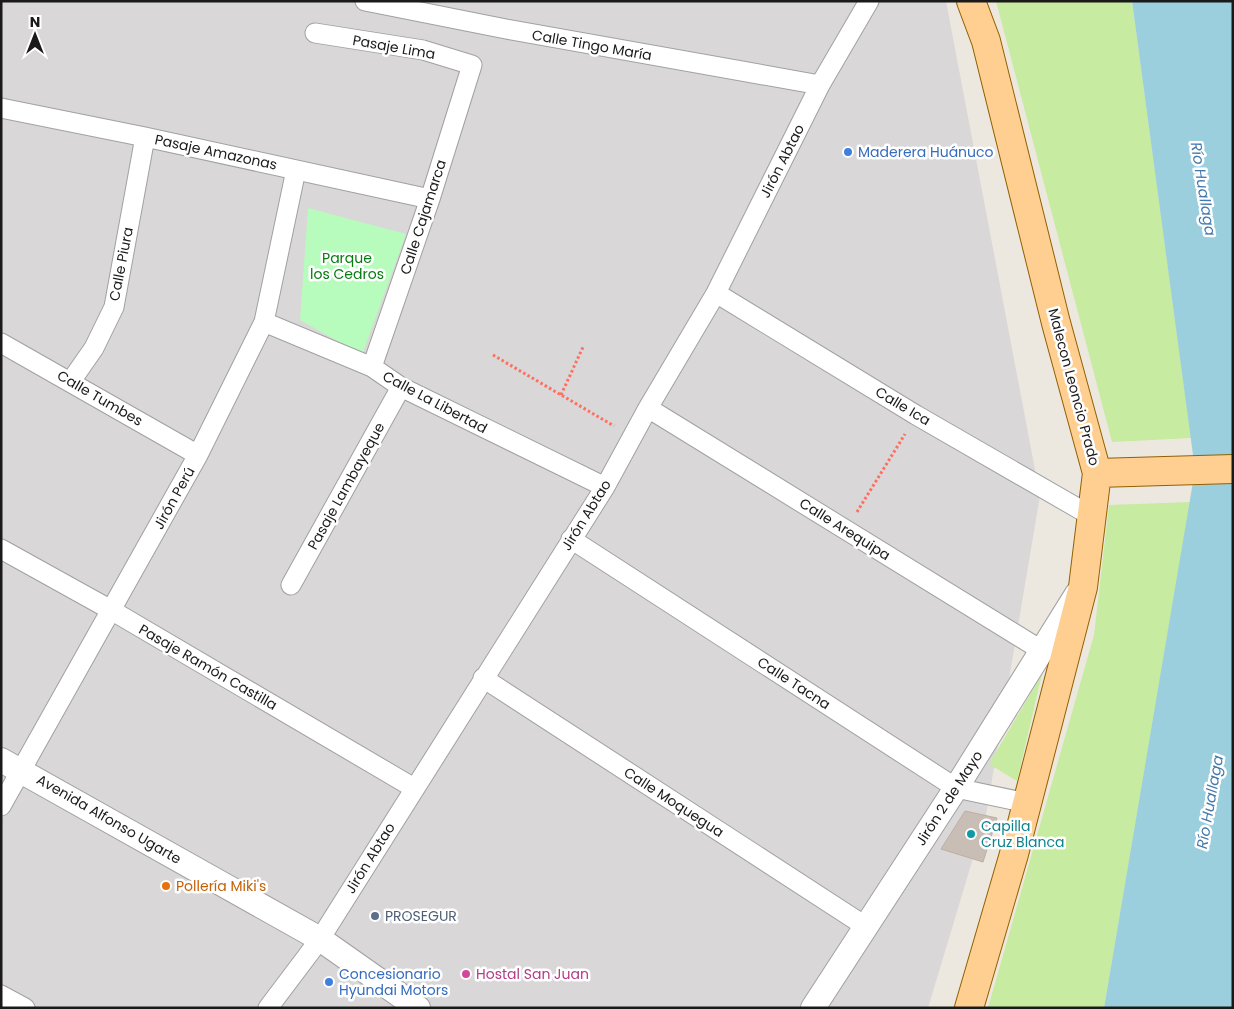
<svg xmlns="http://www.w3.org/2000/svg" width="1234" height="1009" font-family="Poppins,sans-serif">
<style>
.residential{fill:#d9d7d7}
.grass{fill:#c6eba1}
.park{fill:#b7fcbc}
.water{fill:#9ccfdd}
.building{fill:#c9beb5;stroke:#bfaea1}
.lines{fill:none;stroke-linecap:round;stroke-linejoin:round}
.minor-casing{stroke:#a1a1a1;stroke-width:21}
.tertiary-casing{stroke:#a1a1a1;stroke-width:26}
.primary-casing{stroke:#916000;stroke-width:30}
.path{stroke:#ff6e5e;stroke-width:3;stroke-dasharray:2.5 2.5;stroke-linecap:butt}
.minor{stroke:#fff;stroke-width:19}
.tertiary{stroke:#fff;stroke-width:24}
.primary{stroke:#ffcf92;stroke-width:28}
.shop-dot{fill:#3f7fe0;stroke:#fff;stroke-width:2}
.culture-dot{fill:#0f9aa8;stroke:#fff;stroke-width:2}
.food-dot{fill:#e8710a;stroke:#fff;stroke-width:2}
.service-dot{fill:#5c6f8a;stroke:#fff;stroke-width:2}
.hotel-dot{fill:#d1479c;stroke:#fff;stroke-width:2}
.labels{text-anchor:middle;stroke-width:5;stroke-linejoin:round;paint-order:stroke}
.street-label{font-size:14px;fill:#1a1a1a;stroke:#fff}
.shop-label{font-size:14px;fill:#366cbe;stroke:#fff;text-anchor:start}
.park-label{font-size:14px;fill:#067b0f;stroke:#fff}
.culture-label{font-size:14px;fill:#0d838f;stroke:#fff;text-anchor:start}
.food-label{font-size:14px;fill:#c56008;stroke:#fff;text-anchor:start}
.service-label{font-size:14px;fill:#4e5e75;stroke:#fff;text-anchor:start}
.hotel-label{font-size:14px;fill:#b23c85;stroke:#fff;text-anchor:start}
.water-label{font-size:15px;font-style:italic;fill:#4479ad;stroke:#fff}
</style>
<rect width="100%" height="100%" fill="#ede8df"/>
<path class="residential" d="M1 1H946L1040 496 986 815 928 1008H1Z"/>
<path class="grass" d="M996 1H1132L1191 438 1112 442Z
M1190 502 1104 1008H988L1094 635 1109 505Z
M1042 674 1017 781 989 764Z"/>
<path class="park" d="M308 208 406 234 362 355 300 320Z"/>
<path class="water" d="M1132 1H1233L1232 1008H1104L1195 470Z"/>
<path class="building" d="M965 811 997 818 983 862 941 849Z"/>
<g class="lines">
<g class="minor-casing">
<path id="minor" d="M365 1 506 29 820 85
M315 33 423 50 472 65 430 199 372 367
M1 108 145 137 430 199
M716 293 916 415 1093 517
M264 322 372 367 401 387 605 487
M1 343 198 455
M71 381 94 348 114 307 145 137
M648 408 1041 650
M571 539 956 788 1027 803
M1 549 111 610 414 788
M291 585 401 387
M483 678 865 926
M1 806 198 455 264 322 296 170
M1 995 25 1008
M268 1008 320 939 605 487 648 408 716 293 820 85 869 1"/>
</g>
<g class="tertiary-casing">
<path id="tertiary" d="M1 760 320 939 418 1008
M813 1008 956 788 1077 594"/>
</g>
<g class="primary-casing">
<path id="primary" d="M1097 473 1233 469
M969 1008 1014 854 1083 587 1097 473 1056 323 986 41 971 1"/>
</g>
<path class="path" d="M493 355 614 426
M561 395 583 347
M857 512 905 434"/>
<use href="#minor" class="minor"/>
<use href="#tertiary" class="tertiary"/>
<use href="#primary" class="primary"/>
</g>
<g class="shop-dot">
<circle cx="848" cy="152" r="5"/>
<circle cx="329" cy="982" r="5"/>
</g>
<circle class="culture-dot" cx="971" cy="834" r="5"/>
<circle class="food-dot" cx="166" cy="886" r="5"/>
<circle class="service-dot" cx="375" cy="916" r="5"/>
<circle class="hotel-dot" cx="466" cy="974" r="5"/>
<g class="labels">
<g class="street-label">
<text transform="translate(592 45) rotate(10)" y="5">Calle Tingo María</text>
<text transform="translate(394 47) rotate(10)" y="5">Pasaje Lima</text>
<text transform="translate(216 152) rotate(12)" y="5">Pasaje Amazonas</text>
<text transform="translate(782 161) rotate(-63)" y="5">Jirón Abtao</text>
<text transform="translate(423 217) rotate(-72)" y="5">Calle Cajamarca</text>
<text transform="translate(121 264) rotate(-79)" y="5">Calle Piura</text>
<text transform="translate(1074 387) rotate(75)" y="5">Malecon Leoncio Prado</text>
<text transform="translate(100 398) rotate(30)" y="5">Calle Tumbes</text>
<text transform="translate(435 402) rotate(28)" y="5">Calle La Libertad</text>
<text transform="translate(903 406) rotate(31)" y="5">Calle Ica</text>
<text transform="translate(346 486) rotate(-61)" y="5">Pasaje Lambayeque</text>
<text transform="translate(174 498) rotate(-61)" y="5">Jirón Perú</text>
<text transform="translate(586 515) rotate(-58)" y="5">Jirón Abtao</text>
<text transform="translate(845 529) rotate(32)" y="5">Calle Arequipa</text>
<text transform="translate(208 667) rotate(30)" y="5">Pasaje Ramón Castilla</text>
<text transform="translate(794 683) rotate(33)" y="5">Calle Tacna</text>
<text transform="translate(949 798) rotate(-57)" y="5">Jirón 2 de Mayo</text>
<text transform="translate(674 802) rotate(33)" y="5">Calle Moquegua</text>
<text transform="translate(109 819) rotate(30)" y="5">Avenida Alfonso Ugarte</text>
<text transform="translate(370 858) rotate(-58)" y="5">Jirón Abtao</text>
</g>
<g class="shop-label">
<text x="858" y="157">Maderera Huánuco</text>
<text x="339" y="979">Concesionario<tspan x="339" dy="16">Hyundai Motors</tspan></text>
</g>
<g class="park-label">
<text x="347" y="263">Parque<tspan x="347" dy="16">los Cedros</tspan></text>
</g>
<g class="culture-label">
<text x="981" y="831">Capilla<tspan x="981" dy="16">Cruz Blanca</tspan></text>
</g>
<g class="food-label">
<text x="176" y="891">Pollería Miki's</text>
</g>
<g class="service-label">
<text x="385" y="921">PROSEGUR</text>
</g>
<g class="hotel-label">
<text x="476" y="979">Hostal San Juan</text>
</g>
<g class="water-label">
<text transform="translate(1203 189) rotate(81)" y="5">Río Huallaga</text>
<text transform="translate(1210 802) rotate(-80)" y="5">Río Huallaga</text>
</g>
</g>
<rect width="1234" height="1009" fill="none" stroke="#1a1a1a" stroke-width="5"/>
<g transform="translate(35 35)" stroke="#ffffff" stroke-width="4" paint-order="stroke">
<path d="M0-4L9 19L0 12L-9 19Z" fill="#1a1a1a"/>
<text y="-8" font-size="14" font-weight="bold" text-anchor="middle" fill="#1a1a1a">N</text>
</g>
</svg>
